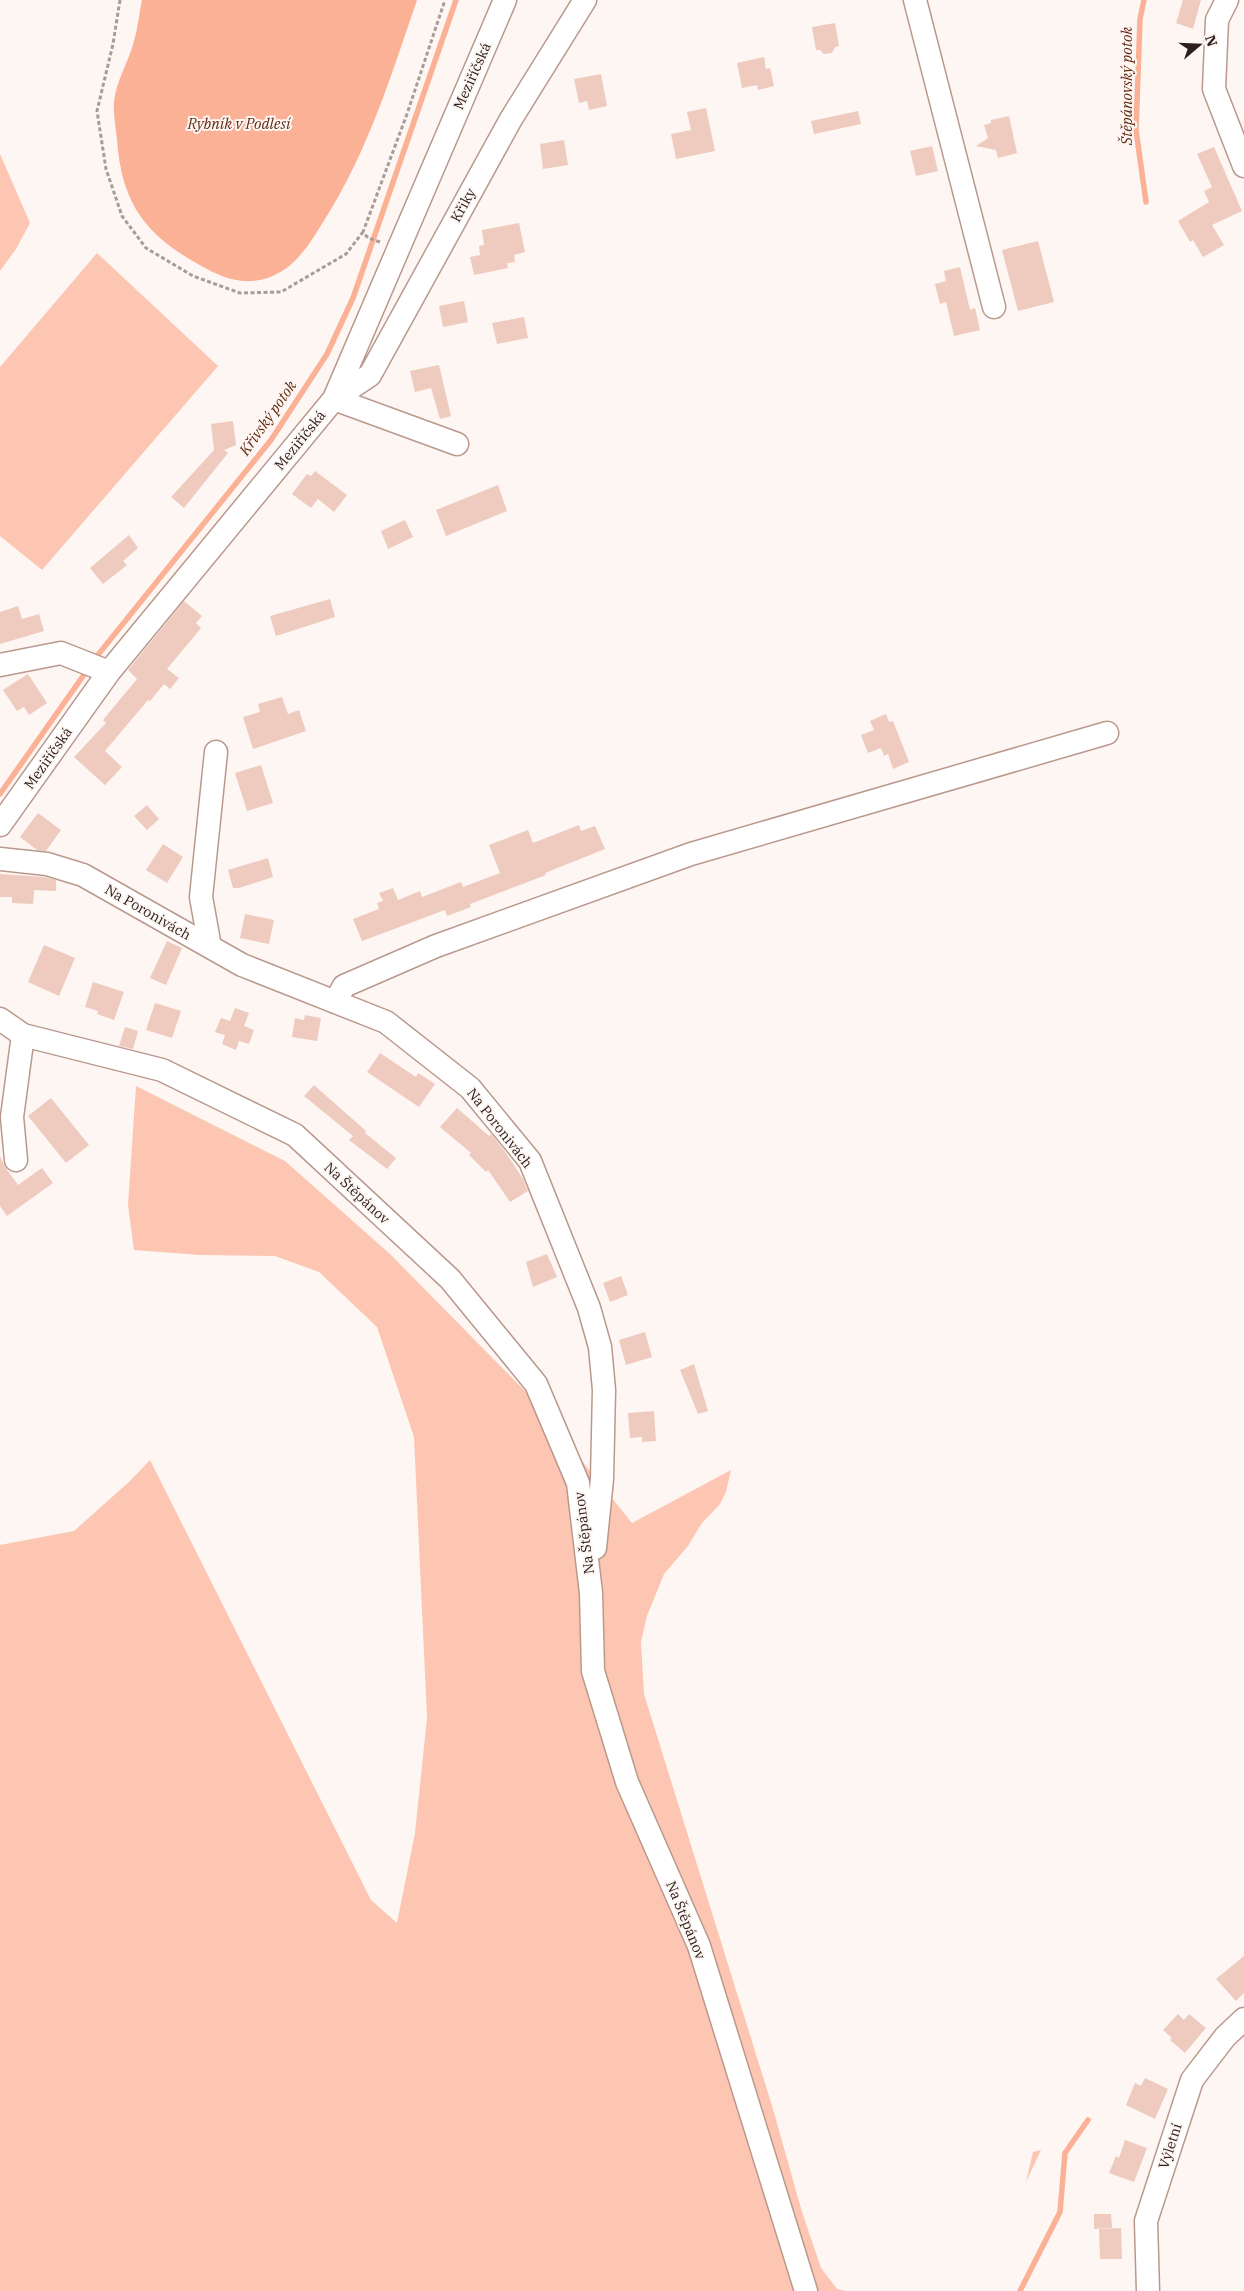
<svg xmlns="http://www.w3.org/2000/svg" width="1244" height="2291" font-family="'IBM Plex Serif',serif">
<style>
.green{fill:#fdc6b2}
.water{fill:#fbb195}
.lines{fill:none;stroke-linecap:round;stroke-linejoin:round}
.stream{stroke:#fbb195;stroke-width:5.5}
.building{fill:#eecbbe}
.minor-casing{stroke:#ba998d;stroke-width:25}
.path{stroke:#a69d99;stroke-width:3;stroke-dasharray:4 2.5;stroke-linecap:butt}
.minor{stroke:#fff;stroke-width:22}
.labels{text-anchor:middle;stroke-width:4;stroke-linejoin:round;paint-order:stroke}
.street-label{font-size:14px;fill:#2d201c;stroke:#fdf6f3}
.water-label{font-size:15px;font-style:italic;fill:#622a12;stroke:#fdf6f3}
</style>
<rect width="100%" height="100%" fill="#fdf6f3"/>
<path class="green" d="M0 154 30 223 16 249 0 271Z
M97 253 218 366 42 570 0 536V367Z
M136 1086 285 1161 390 1254 528 1394 632 1523 731 1470 726 1492 720 1504 702 1523 688 1546 664 1574 647 1616 641 1642 644 1694 773 2109 802 2212 821 2268 837 2289 846 2291H0V1545L74 1531 130 1481 150 1460 371 1900 397 1923 415 1833 427 1718 414 1437 377 1327 319 1272 275 1256 200 1255 134 1250 128 1205Z
M1041 2150 1026 2182 1033 2152Z"/>
<path class="water" d="M142 0H417C391 76 368 151 325 219 314 237 304 254 288 267 261 287 234 284 207 269 148 238 122 207 117 140 116 128 113 114 114 102 116 81 129 61 134 41 138 28 139 14 142 0Z"/>
<g class="lines">
<path class="stream" d="M1144 0 1140 19 1136 130 1146 202
M93 661 271 440 327 354 353 298 456 0
M0 794 88 669
M1020 2291 1060 2212 1065 2153 1088 2120"/>
</g>
<path class="building" d="M1183 0H1201L1193 29 1176 23Z
M835 23 839 46 835 47 832 53 824 54 820 50H816L812 27Z
M764 57 766 69 770 68 774 86 758 90 757 85 742 88 737 63Z
M601 74 607 106 589 110 587 101 579 103 574 79Z
M706 108 715 151 676 159 671 134 691 130 687 112Z
M858 111 861 124 814 134 811 121Z
M1009 116 1017 153 998 158 996 150 976 146 988 138 984 125 991 123V120Z
M564 140 568 165 543 169 540 144Z
M932 146 938 171 916 176 910 151Z
M1214 147 1242 211 1212 225 1224 245 1203 257 1193 240 1190 242 1178 221 1209 202 1204 191 1212 187 1197 154Z
M519 223 525 252 514 255 515 262 507 263 508 268 474 275 470 257 480 255 479 246 484 245 482 230Z
M1038 241 1054 302 1018 311 1002 250Z
M960 267 970 310 975 308 980 330 954 336 946 302 940 304 935 284 946 281 944 271Z
M464 301 468 322 443 327 439 306Z
M524 317 528 338 497 344 492 323Z
M439 365 451 416 440 419 431 388 415 392 410 371Z
M233 421 236 445 224 450 228 453 184 508 171 497 214 450 211 424Z
M315 471 347 495 334 512 318 499 311 508 292 494 307 474 311 476Z
M498 485 507 511 446 536 436 510Z
M405 520 413 537 388 549 381 531Z
M129 535 138 548 123 561 127 565 103 584 90 568Z
M330 599 335 617 276 636 270 616Z
M184 601 202 616 196 623 201 628 167 669 179 678 170 689 164 684 150 701 148 700 105 751 122 767 105 785 74 757 106 723 103 720 137 679 128 670Z
M18 606 22 619 39 614 44 631 0 644V612Z
M28 674 47 703 29 715 24 707 17 711 3 690Z
M282 697 288 714 299 710 306 731 253 749 243 717 260 712 258 704Z
M886 714 889 722 893 721 909 762 893 769 888 754 884 756 881 748 868 753 861 735 874 730 870 721Z
M261 765 273 803 247 811 235 773Z
M147 805 159 819 147 830 134 816Z
M38 813 61 830 46 851 37 850 20 837Z
M579 825 581 831 595 826 605 849 545 873 546 875 470 904 471 907 447 916 445 910 362 941 353 919 379 909 377 903 383 901 379 893 393 888 398 900 420 891 422 897 461 882 463 887 500 873 489 845 528 830 533 843Z
M163 844 183 857 167 883 146 870Z
M268 858 273 877 239 888H233L228 870Z
M0 874 44 877 56 880V891L34 890 33 904 12 903V897H0Z
M245 914 274 920 269 944 240 938Z
M167 941 182 948 166 985 150 978Z
M44 945 75 958 59 996 28 982Z
M93 982 124 992 114 1020 97 1014 98 1011 85 1007Z
M155 1003 181 1011 172 1038 146 1030Z
M235 1008 249 1013 244 1026 254 1030 249 1044 239 1041 236 1050 222 1044 225 1035 215 1032 221 1018 230 1021Z
M305 1015 321 1018 317 1041 292 1037 295 1018 304 1020Z
M125 1027 138 1031 133 1049 119 1046Z
M380 1053 416 1077 418 1073 435 1084 419 1107 367 1072Z
M314 1085 366 1131 365 1133 396 1158 387 1169 349 1140 353 1136 304 1096Z
M51 1098 89 1145 66 1163 28 1116Z
M457 1108 489 1136 491 1134 506 1153 523 1179 528 1191 510 1202 488 1170 486 1172 469 1155 471 1153 440 1127Z
M0 1156 5 1167 18 1185 42 1168 53 1183 7 1216 0 1206Z
M547 1254 557 1277 533 1287 526 1262Z
M621 1276 628 1295 610 1302 603 1283Z
M645 1332 652 1357 626 1365 619 1340Z
M694 1364 708 1411 698 1414 680 1370Z
M654 1411 656 1441 642 1442V1437L630 1438 628 1413Z
M1244 1956V1993L1236 2001 1216 1979Z
M1178 2014 1184 2020 1189 2014 1206 2028 1185 2053 1170 2040 1172 2038 1163 2030Z
M1145 2078 1168 2089 1155 2119 1126 2105 1135 2083 1141 2086Z
M1125 2140 1147 2148 1134 2182 1109 2173 1116 2156 1119 2158Z
M1094 2214H1111L1112 2228 1094 2229Z
M1121 2228 1122 2259H1100L1099 2229Z"/>
<g class="lines">
<g class="minor-casing">
<path id="minor" d="M915 0 994 307
M1227 0 1217 20 1214 89 1244 166
M334 399 370 375 511 119 585 0
M334 399 457 444
M0 665 61 653 109 672
M0 825 109 672 334 399 505 0
M0 859 47 864 83 875 242 965 386 1022 470 1088 530 1161 589 1308 600 1347 604 1390 602 1479 595 1548
M210 947 201 897 216 752
M335 1002 344 986 436 946 691 854 1107 733
M0 1019 23 1035 162 1070 295 1135 450 1279 536 1384 578 1483 591 1593 593 1671 627 1782 699 1946 806 2291
M16 1160 12 1117 23 1035
M1148 2291 1146 2221 1192 2080 1225 2037 1244 2019"/>
</g>
<path class="path" d="M120 0 113 44 97 111 106 169 122 216 146 248 193 276 240 293 281 292 346 254 363 232
M380 242 368 238 363 232 407 114 445 0"/>
<use href="#minor" class="minor"/>
</g>
<g class="labels">
<g class="street-label">
<text transform="translate(472 76) rotate(-66)" y="5">Meziříčská</text>
<text transform="translate(463 205) rotate(-61)" y="5">Křiky</text>
<text transform="translate(300 440) rotate(-51)" y="5">Meziříčská</text>
<text transform="translate(48 758) rotate(-55)" y="5">Meziříčská</text>
<text transform="translate(148 912) rotate(30)" y="5">Na Poronivách</text>
<text transform="translate(500 1128) rotate(52)" y="5">Na Poronivách</text>
<text transform="translate(357 1193) rotate(43)" y="5">Na Štěpánov</text>
<text transform="translate(584 1533) rotate(-97)" y="5">Na Štěpánov</text>
<text transform="translate(686 1920) rotate(68)" y="5">Na Štěpánov</text>
<text transform="translate(1170 2146) rotate(-72)" y="5">Výletní</text>
</g>
<g class="water-label">
<text transform="translate(1127 86) rotate(-90)" y="5">Štěpánovský potok</text>
<text x="239" y="129">Rybník v Podlesí</text>
<text transform="translate(268 418) rotate(-55)" y="5">Křivský potok</text>
</g>
</g>
<g transform="translate(1199 45) rotate(71)" stroke="#fdf6f3" stroke-width="4" paint-order="stroke">
<path d="M0-4L9 19L0 12L-9 19Z" fill="#2d201c"/>
<text y="-8" font-size="14" font-weight="bold" text-anchor="middle" fill="#2d201c">N</text>
</g>
</svg>
